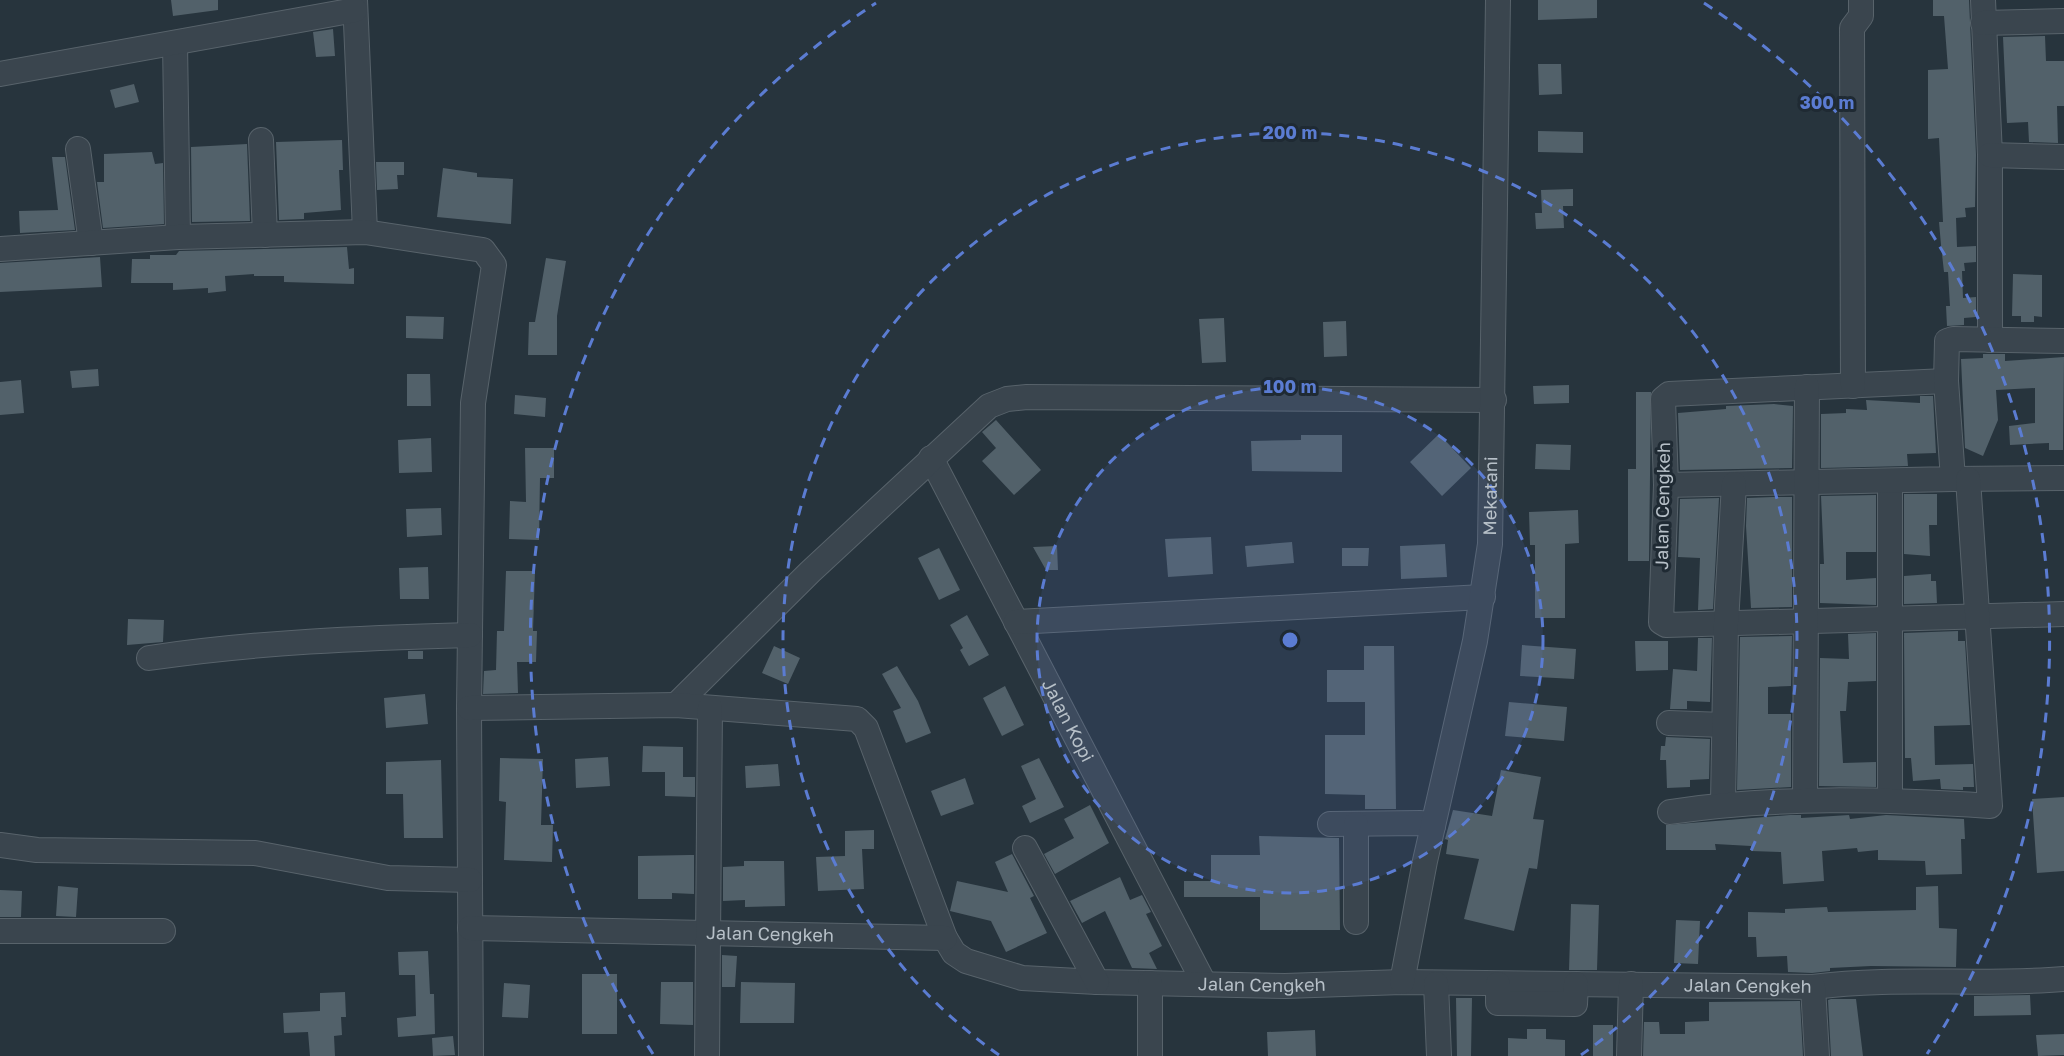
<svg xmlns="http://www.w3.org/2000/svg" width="2064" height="1056" font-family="'Golos Text',sans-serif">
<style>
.building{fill:#52616a}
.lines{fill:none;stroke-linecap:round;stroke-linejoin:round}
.minor-casing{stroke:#58636b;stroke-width:26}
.minor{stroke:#3a454e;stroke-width:24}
.ring{fill:none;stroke:#5b7cd2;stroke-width:3;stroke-dasharray:10 8}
.labels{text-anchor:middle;stroke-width:6;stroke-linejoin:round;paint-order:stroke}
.street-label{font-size:18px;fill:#b7c0c8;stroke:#1f2a33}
.centre{fill:#5b7cd2;stroke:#1f2a33;stroke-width:3}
.ring-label{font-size:18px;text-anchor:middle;font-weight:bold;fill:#5b7cd2;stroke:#1f2a33;stroke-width:6;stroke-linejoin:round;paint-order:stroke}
</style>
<rect width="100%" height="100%" fill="#27343d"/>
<path class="building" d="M171 0H218V10L173 16Z
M1538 0H1597V18L1538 20Z
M1933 0H1969L1976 155 1975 207 1965 208 1966 217 1956 218 1957 247 1976 246V262L1964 263 1965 271H1962L1963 298 1976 297V317L1964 318V325L1947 326 1946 306H1950L1948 272H1944L1941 245 1939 222H1943L1939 138 1928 139V70L1948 69 1944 16H1933Z
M333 29 335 56 316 57 313 32Z
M2045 36 2046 61H2064V106H2057L2058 143 2029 142 2028 122 2007 123 2003 37Z
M1538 64H1561L1562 94 1539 95Z
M134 84 139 102 115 108 110 90Z
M1538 131 1583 132V153L1538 152Z
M342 140 343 170H339L341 210 304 213V219L279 220 276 142Z
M247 144 250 221 192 222 191 147Z
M152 152 155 164 163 163 164 224 103 228 97 182H104V154Z
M52 157H65L75 230 20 233 19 211 58 210Z
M376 162H404V175H397L398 189 377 190Z
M443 168 477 173V177L513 179 511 224 437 217Z
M1573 189V206H1563L1564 228 1536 229 1535 213H1542L1541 190Z
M347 247 349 269 354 268V284L284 282V276H254V274L225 276 226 291 208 293V288L173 290V283H131L132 259H150V255H176L179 251Z
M100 257 102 287 0 292V263Z
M546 258 566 261 557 316V355H528L529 322H535Z
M2013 274 2042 275V317L2034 316V322H2021V316H2012Z
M406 316 444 317 443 339 406 338Z
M1224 318 1226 362 1202 363 1199 319Z
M1346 321 1347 356 1324 357 1323 322Z
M1983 354H2005V361L2064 357 2063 450H2049V443L2010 445 2009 426 2035 423V388L1996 390 1998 420 1983 456 1965 448 1961 359 1983 358Z
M98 369 99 386 72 388 70 371Z
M407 374H430L431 406H407Z
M21 380 24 413 0 415V382Z
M1569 385V403L1534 404 1533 386Z
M1636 392H1651L1649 561H1628V469H1636Z
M515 395 546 398 545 417 514 414Z
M1920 396H1933L1936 453 1907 454 1908 466 1821 468V414L1846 413V409L1867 410 1866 400 1920 403Z
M1774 404 1793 406 1792 468 1680 470 1678 413 1726 409V406Z
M996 420 1041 470 1014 495 982 461 996 448 982 432Z
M1439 434 1471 468 1442 496 1410 462Z
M1301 435H1342V472L1252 471 1251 441 1301 440Z
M431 438 432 472 399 473 398 440Z
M1536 444 1571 445 1570 470 1535 469Z
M525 448H554V478H540L539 540 509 539 510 501 526 502Z
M1904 494H1937V525H1929L1930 556 1904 554Z
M1876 495V552H1846V580L1876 578V605L1820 603V564H1824L1821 496Z
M1773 497H1792V607L1751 608 1746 526 1747 498Z
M1719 498 1713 609 1698 610 1700 558 1678 557 1680 499Z
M441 508 442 535 407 537 406 509Z
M1578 510 1579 543 1565 544V618H1535V545H1530L1529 512Z
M1211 537 1213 574 1168 577 1165 539Z
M1292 542 1294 563 1247 567 1245 546Z
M1445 544 1447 577 1401 579 1400 546Z
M1057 546 1058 570H1046L1033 547Z
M939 548 960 590 939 600 918 558Z
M1342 548H1369L1368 566H1342Z
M428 567 429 599H400L399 568Z
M506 571H535L533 631H537L536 662H517L518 693 483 694 484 671 496 670 497 631H504Z
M1931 574V581H1936L1937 603 1904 604V576Z
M967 615 989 655 969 666 960 650 963 648 950 625Z
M128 619 164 620 163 642 127 645Z
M1958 631V641H1965L1970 725 1934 726 1935 765 1973 764 1974 787H1963V790L1941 789 1940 779 1913 781 1911 758H1905L1904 633Z
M1876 633V681L1848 682 1846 711H1840L1843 763 1876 762V787L1819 786 1820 658 1849 659 1848 634Z
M1792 636 1791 686 1768 687V714H1791V787L1737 790 1740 637Z
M1698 638H1712L1710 702 1687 701V709H1670L1673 669 1697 671Z
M1635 641H1668V670L1636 671Z
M1522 645 1576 649 1574 679 1520 676Z
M774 646 800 658 788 684 762 673Z
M1364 646H1394L1396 809H1365V795L1325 794V735H1365V702H1327V670H1364Z
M408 651H423V659H408Z
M897 666 918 701 931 733 906 743 893 711 901 708 882 674Z
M1005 686 1024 725 1002 736 983 698Z
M425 694 428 724 386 728 384 698Z
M1509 702 1567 707 1564 741 1505 736Z
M1666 737 1710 739 1709 779 1690 780V787L1667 788 1666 760H1660L1661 746H1665Z
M643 746 683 747V777H695V797L665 796V772H642Z
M608 757 610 786 576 788 575 759Z
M500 758 543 759 541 825H553L552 862 504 860 506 802 499 801Z
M1039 758 1064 807 1030 823 1022 806 1036 799 1021 766Z
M441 760 443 838H404L403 794H386V762Z
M778 764 780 786 746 788 745 766Z
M1501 770 1541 777 1533 819 1544 820 1537 869 1529 868 1514 931 1464 919 1479 859 1446 854 1448 840 1445 839 1453 810 1492 816Z
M965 778 974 804 941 816 931 791Z
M2064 797V871L2037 873 2032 799Z
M1090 805 1109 843 1055 874 1044 854 1074 838 1064 819Z
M1790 815H1801V818L1849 815 1850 819 1886 815 1964 819 1965 839H1961L1962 874 1926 875 1925 861 1878 860V850L1858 852 1857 848 1822 851 1824 881 1783 884 1781 852 1751 851V846L1715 844 1716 850H1666V825Z
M874 830V849H862L864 889 818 891 816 857 845 856V831Z
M1259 836 1339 838 1340 930H1260V897H1184V881H1211V855H1260Z
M1012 854 1034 896 1030 898 1047 933 1006 952 991 921 950 911 957 881 1008 892 995 862Z
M689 855H694V894L672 893V899H638V856Z
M744 861H784L785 906 745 907V900L723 901V867L744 866Z
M1120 877 1130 900 1142 895 1151 912 1146 914 1162 946 1149 953 1157 969 1132 968 1105 911 1082 923 1070 901Z
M58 886 78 888 76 917 56 916Z
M1938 886 1939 928 1957 929 1956 967 1871 966 1830 968V971L1812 973 1788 972 1787 956 1757 957 1756 937H1748V912L1785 913V909L1827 907 1828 912 1916 910V887Z
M0 890 22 891 21 917H0Z
M1571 904 1599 905 1597 970H1569Z
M1676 920 1700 921 1698 964 1674 963Z
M428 951 430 994H434L435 1034 398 1037 397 1018 416 1016 415 975H399L398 952Z
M722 955 737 956 735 987H722Z
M582 974H617V1034H582Z
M661 982H693V1025L660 1024Z
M741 982 795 983 794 1023H740Z
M504 983 530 985 528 1018 502 1017Z
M345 992 346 1017H341L342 1035 334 1036 335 1056H310L308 1032 284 1033 283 1013 320 1011V993Z
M2030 995 2031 1015 1974 1016V996Z
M1456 998H1472L1471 1056H1457Z
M1831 999H1856L1863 1056H1831L1828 1000Z
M1800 1001 1803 1056H1643L1644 1022H1659L1660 1034H1685V1022L1709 1021V1002Z
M1593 1025H1613V1056H1593Z
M1527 1029H1546V1039L1565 1040V1056H1508V1038L1527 1039Z
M1315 1030 1316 1056H1268L1267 1032Z
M2064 1034V1055L2038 1056 2036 1035Z
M453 1036 455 1055 433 1056 432 1038Z"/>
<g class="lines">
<g class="minor-casing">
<g id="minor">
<path d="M355 0 365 232"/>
<path d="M1983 0 1990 155V340"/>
<path d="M1983 23 2064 21"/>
<path d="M175 43 178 237"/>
<path d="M0 74 355 10"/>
<path d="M261 140 265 235"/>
<path d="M78 149 91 243"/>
<path d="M1990 155 2064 157"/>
<path d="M0 249 178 237 365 232 483 250 494 265 473 403 469 708 471 1056"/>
<path d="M1946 381 1669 394 1663 399 1666 485 1661 622 1666 625 2064 614"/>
<path d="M1853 386 1852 28 1861 16V0"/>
<path id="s1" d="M931 458 1204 983"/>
<path d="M1953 479 2064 478"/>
<path d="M1890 481V800"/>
<path d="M1666 485 1953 479 1946 381 1947 341 1953 339 2064 341"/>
<path d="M1016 622 1483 597"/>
<path d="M149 658C256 642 363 638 470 635"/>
<path d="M676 705 810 572 989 406 1007 399 1027 397 1494 400"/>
<path id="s2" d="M469 708 676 705 857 719 866 728 945 938 954 953 966 961 1022 978 1097 982 1285 986 1402 982 1813 987C1896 976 1980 986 2064 979"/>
<path d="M1669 723 1724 725"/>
<path d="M1805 800 1807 387"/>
<path d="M1723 804 1726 623 1734 484"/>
<path d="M1670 812C1776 796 1883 799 1990 806L1968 479"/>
<path d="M1330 824 1421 823 1433 826"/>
<path d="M0 845 37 850 255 853 388 878 470 880"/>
<path d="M1025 848 1097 982"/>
<path d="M1356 922V824"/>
<path id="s3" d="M470 928 945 938"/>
<path d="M0 931H163"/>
<path id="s4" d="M1402 982 1425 861 1475 641 1490 544 1498 0"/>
<path d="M1436 984 1439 1056"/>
<path d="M1498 984V1003L1575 1004 1576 984"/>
<path d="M1813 987 1817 1056"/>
<path d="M707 1056 710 708"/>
<path d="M1150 1056V983"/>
<path d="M1629 1056 1631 984"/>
</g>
</g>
<use href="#minor" class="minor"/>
</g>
<circle cx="1290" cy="640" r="253" fill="#5b7cd2" fill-opacity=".12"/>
<g class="ring">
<circle cx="1290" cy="640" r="253"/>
<path d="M999 1055A507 507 0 1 1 1581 1055"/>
<path d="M653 1054A760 760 0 0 1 876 3M1704 3A760 760 0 0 1 1927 1054"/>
</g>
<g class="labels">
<g class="street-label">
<text dy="6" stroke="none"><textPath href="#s4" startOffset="495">Mekatani</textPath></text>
<text transform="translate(1663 506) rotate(-89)" y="6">Jalan Cengkeh</text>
<text dy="6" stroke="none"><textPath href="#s1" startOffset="296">Jalan Kopi</textPath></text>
<text dy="6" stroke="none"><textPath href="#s3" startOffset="300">Jalan Cengkeh</textPath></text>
<text dy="6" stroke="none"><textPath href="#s2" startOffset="956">Jalan Cengkeh</textPath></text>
<text dy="6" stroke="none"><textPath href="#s2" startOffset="1442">Jalan Cengkeh</textPath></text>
</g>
</g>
<circle cx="1290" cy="640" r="9" class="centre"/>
<g class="ring-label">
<text x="1827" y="109">300 m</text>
<text x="1290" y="139">200 m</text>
<text x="1290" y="393">100 m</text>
</g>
</svg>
